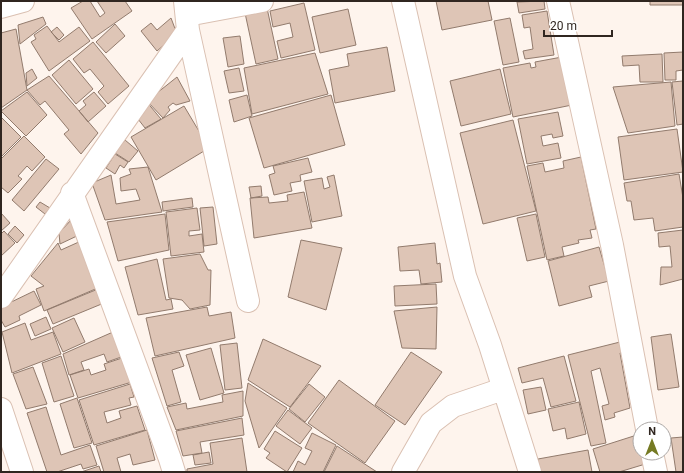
<svg xmlns="http://www.w3.org/2000/svg" width="684" height="473" font-family="Roboto,sans-serif">
<style>
.building{fill:#dec5b6;stroke:#927b6d}
.lines{fill:none;stroke-linecap:round;stroke-linejoin:round}
.minor-casing{stroke:#dac0b2;stroke-width:24}
.minor{stroke:#fff;stroke-width:22}
</style>
<rect width="100%" height="100%" fill="#fef4ed"/>
<path class="building" d="M83 1H90L100 17 105 13 97 1H125L132 11 92 39 71 8Z
M436 1H488L492 20 442 30Z
M544 1 545 9 519 13 517 2Z
M650 1H683V5H650Z
M304 3 315 50 281 58 277 41 293 37 290 23 273 27 270 11Z
M267 8 278 59 256 64 245 13Z
M348 9 356 45 320 53 312 17Z
M547 11 554 55 525 59 523 51 533 49 530 27 524 28 522 15Z
M43 17 46 24 20 44 18 25Z
M171 18 177 34 157 51 141 31 151 23 157 30Z
M510 18 519 62 503 65 494 21Z
M115 24 125 36 106 53 96 42Z
M47 26 59 42 79 27 90 41 49 71 31 42 36 39 34 35Z
M57 27 64 35 59 40 51 32Z
M16 29 27 90 1 108V33Z
M240 36 244 64 228 67 223 38Z
M93 42 129 86 108 104 98 92 104 86 90 69 84 73 73 59Z
M387 47 395 91 335 103 329 70 349 66 347 54Z
M683 52V70L676 71V80H665L664 53Z
M315 53 328 94 252 114 244 68Z
M662 54 663 82H640L639 65 623 66 622 56Z
M562 57 572 105 513 117 503 68 530 63 531 68 536 67 535 62Z
M69 60 93 89 76 104 52 75Z
M239 68 244 91 229 93 224 71Z
M32 69 37 78 27 86 26 73Z
M500 69 511 114 461 126 450 81Z
M49 76 98 133 81 154 64 134 69 130 45 101 40 105 27 90Z
M177 77 190 101 176 105 173 103 168 107 170 110 163 118 147 101Z
M683 81V124L677 125 672 82Z
M671 82 675 126 628 133 613 87Z
M27 92 47 115 26 136 1 111Z
M94 92 106 106 88 122 79 111 86 105 83 101Z
M247 95 252 116 234 122 229 100Z
M331 95 345 145 264 168 249 118Z
M146 101 161 119 145 128 138 119 144 113 141 108Z
M184 106 209 148 156 180 131 137Z
M558 112 563 136 553 138 552 134 541 136 543 146 558 143 561 158 527 164 518 119Z
M1 117 21 137 2 156H1Z
M513 120 536 211 483 224 460 133Z
M677 129 683 172 624 180 618 137Z
M24 136 45 157 32 171 27 166 18 176 22 179 8 193 1 187V159Z
M125 140 138 151 129 162 115 153Z
M115 154 128 162 124 168 120 165 115 174 106 168Z
M581 157 596 229 590 230 592 238 578 240 579 243 562 247 564 256 547 260 527 166 543 163 545 172 564 168 563 161Z
M308 158 312 172 300 175 301 181 290 183 292 191 274 195 269 175 275 173 273 166Z
M46 159 59 169 24 211 12 200Z
M148 167 162 212 105 220 92 183 111 175 116 204 140 200 136 189 121 191 120 178 131 174 129 169Z
M679 174 683 198V227L655 231 653 218 634 220 631 201H627L624 183Z
M334 175 342 216 312 222 304 181 322 178 324 189 330 187 327 177Z
M261 186 262 196 251 198 249 187Z
M304 192 312 228 254 238 250 198 268 197 269 203 288 201 287 195Z
M192 198 193 207 163 211 162 202Z
M40 202 50 208 45 214 36 207Z
M213 207 217 244 204 246 200 208Z
M197 208 200 230 189 231V236L202 234 204 252 171 256 166 212Z
M1 213 10 223 1 231Z
M165 214 169 250 118 261 107 222Z
M536 214 545 257 527 261 517 218Z
M72 219 79 235 60 244 59 233Z
M15 226 24 235 17 243 8 234Z
M683 230V279L660 285 661 267H672L670 246 659 247 658 233Z
M4 231 15 243 1 256V234Z
M301 240 342 248 326 310 288 297Z
M81 241 100 287 44 311 36 289 44 286 31 276 58 243 61 250Z
M435 243 437 264 440 263 442 282 421 284 419 270 400 271 398 247Z
M599 247 609 281 589 286 592 297 559 306 548 261Z
M200 254 208 270H211L210 305 190 309 182 300 169 298 163 259Z
M157 259 166 300 171 299 173 309 138 315 125 267Z
M436 284 437 304 395 306 394 286Z
M98 289 104 303 53 324 47 310Z
M34 291 41 305 19 316 20 320 5 327 1 320V307Z
M207 307 209 316 231 312 235 338 155 356 146 318Z
M437 307 436 349 402 348 394 311Z
M46 317 51 329 35 336 30 324Z
M74 318 85 342 63 352 52 328Z
M25 323 31 340 53 332 61 354 12 373 2 332Z
M113 332 124 356 107 362 104 354 81 362 84 370 69 375 63 354Z
M671 334 679 387 658 390 651 337Z
M263 339 321 366 290 407 248 380Z
M624 341 627 352 620 353 630 408 614 413 615 417 605 420 602 406 609 404 600 368 591 371 606 443 591 446 568 355Z
M237 343 242 388 225 390 220 345Z
M211 348 224 393 200 400 186 355Z
M179 352 184 366 172 370 181 402 167 406 152 358Z
M411 352 442 372 405 425 375 405Z
M61 356 74 396 54 402 42 363Z
M564 356 576 401 551 407 543 378 522 383 518 368Z
M122 358 132 382 78 398 70 375 89 369 91 375 106 370 104 364Z
M33 367 47 404 26 409 13 374Z
M339 380 395 421 365 463 308 423Z
M248 383 287 408 259 448 245 401Z
M130 384 134 397 129 398 131 405 104 412 107 423 121 418 119 411 137 406 145 430 94 445 79 400Z
M309 384 325 397 305 422 289 409Z
M541 387 546 410 528 414 523 390Z
M243 391V416L176 430 167 407 186 403 187 409 223 402 222 395Z
M77 398 92 443 74 448 60 404Z
M579 402 586 434 567 439 565 428 553 431 548 409Z
M46 407 61 455 90 445 97 465 83 469 81 464 57 472H47L27 413Z
M288 410 312 428 300 444 276 426Z
M242 418 244 435 200 442 202 453 183 456 176 431Z
M147 430 155 460 133 465 130 454 117 458 121 472H104L96 446Z
M275 431 302 448 287 472 266 458 270 453 264 449Z
M312 433 336 445 323 472H293L298 461 305 465 312 451 305 448Z
M640 434V453H649L652 462 619 472H600L593 449Z
M683 437V472H676L671 438Z
M242 438 247 472H187V469L213 464 210 443Z
M337 446 377 472H324Z
M588 450 592 472H540L538 459Z
M209 452 211 463 195 465 193 455Z
M99 466 101 472H81Z"/>
<g class="lines">
<g class="minor-casing">
<path id="minor" d="M185 1 188 30 248 301
M403 1 465 276 490 345 530 472
M558 1 612 245 647 429
M1 7 23 1
M187 15 262 1
M72 193 170 459 174 472
M1 297 188 30
M1 409 22 472
M652 453 656 472
M403 472 431 423 453 406 503 389"/>
</g>
<use href="#minor" class="minor"/>
</g>
<rect width="684" height="473" fill="none" stroke="#302620" stroke-width="4"/>
<g transform="translate(652 441)"><circle r="19" fill="#ffffff" stroke="#aca8a6"/>
<path d="M0-3L7 15L0 10L-7 15Z" fill="#757a23"/>
<text y="-6" font-size="11" font-weight="bold" text-anchor="middle" fill="#302620">N</text>
</g>
<path d="M544 30v6h68v-6" fill="none" stroke="#302620" stroke-width="2"/>
<text x="550" y="30" font-size="12" fill="#302620" stroke="#ffffff" stroke-width="3" paint-order="stroke">20 m</text>
</svg>
